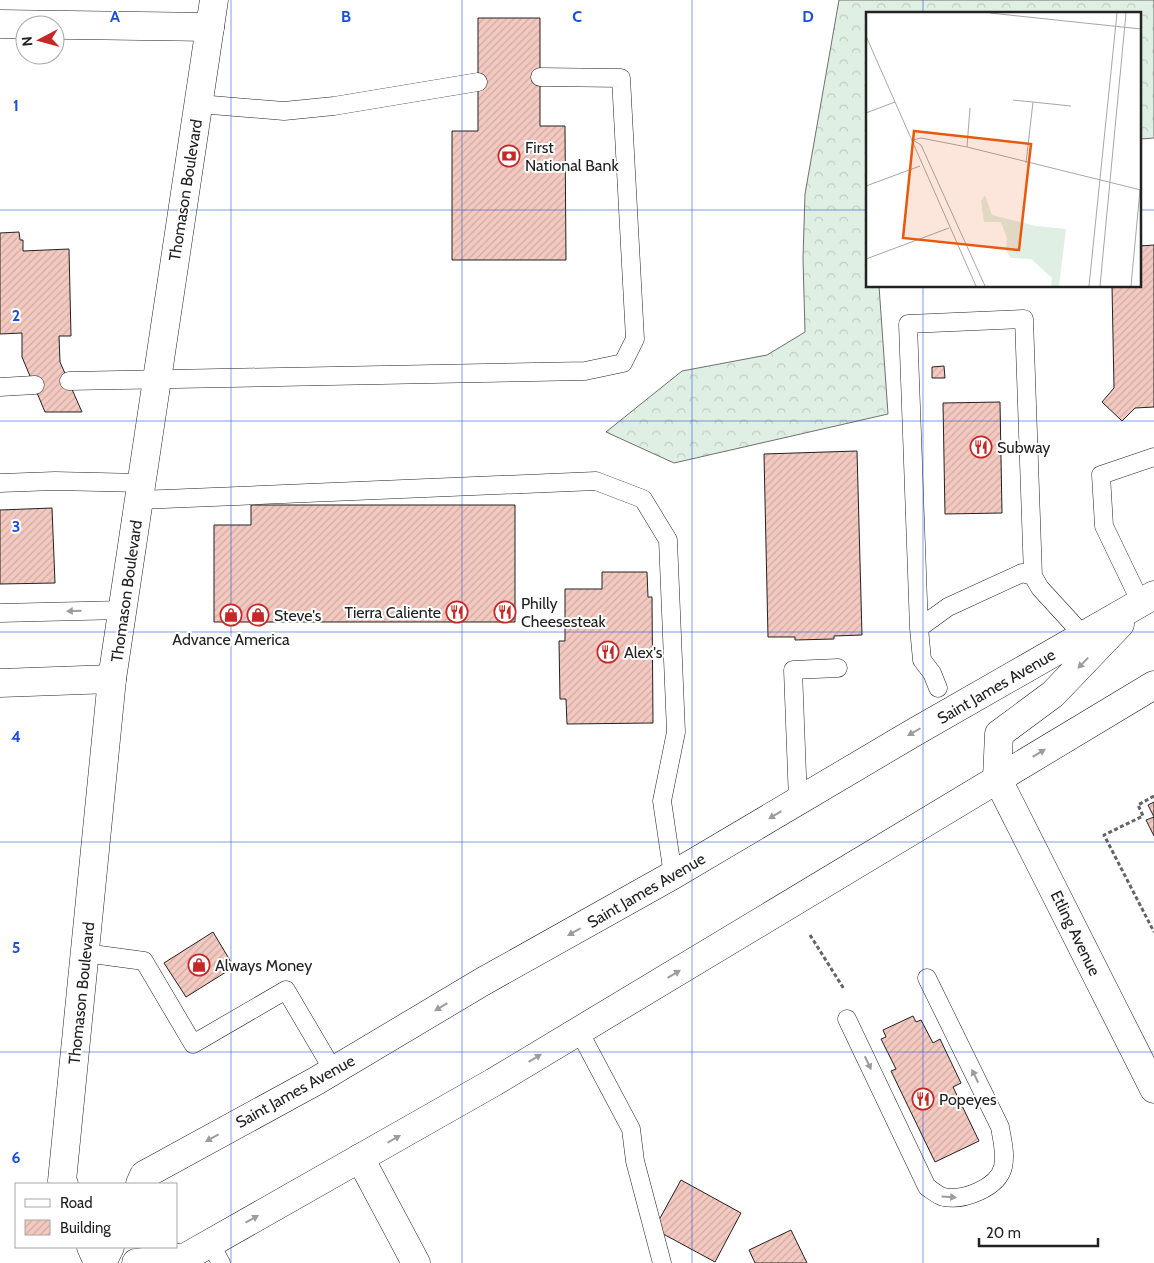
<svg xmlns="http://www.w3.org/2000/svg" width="1154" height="1263" font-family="Cabin,sans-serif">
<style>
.forest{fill:url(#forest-crowns);stroke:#6f6f6f}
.building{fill:url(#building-hatch);stroke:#222}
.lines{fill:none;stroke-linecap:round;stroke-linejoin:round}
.lane-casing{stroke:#222;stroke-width:19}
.street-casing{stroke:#222;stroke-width:29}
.secondary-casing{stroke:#222;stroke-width:29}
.primary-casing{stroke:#222;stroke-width:29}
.path{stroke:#646464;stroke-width:3;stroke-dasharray:4 2.5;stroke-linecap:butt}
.lane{stroke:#fff;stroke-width:18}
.street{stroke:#fff;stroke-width:28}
.secondary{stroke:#fff;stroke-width:28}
.primary{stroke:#fff;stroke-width:28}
.oneway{fill:#9c9c9c}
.grid{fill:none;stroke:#1d4ed8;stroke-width:1;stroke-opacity:0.55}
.labels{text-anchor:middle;stroke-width:4;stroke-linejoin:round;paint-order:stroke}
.poi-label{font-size:16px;fill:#222;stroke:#fff;text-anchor:start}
.street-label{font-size:16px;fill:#222;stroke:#fff}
.inset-road{fill:none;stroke:#a7a7a7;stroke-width:1}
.view{fill:#e8590c;fill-opacity:0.15;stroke:#e8590c;stroke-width:2.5}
.inset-edge{fill:none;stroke:#222;stroke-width:2.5}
.grid-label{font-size:16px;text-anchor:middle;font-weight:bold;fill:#1d4ed8;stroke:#fff;stroke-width:4;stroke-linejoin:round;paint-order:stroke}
</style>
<defs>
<pattern id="forest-crowns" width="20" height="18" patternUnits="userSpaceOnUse" patternTransform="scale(1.25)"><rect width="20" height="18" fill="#e0efe3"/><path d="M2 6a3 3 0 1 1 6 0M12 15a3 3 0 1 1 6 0" fill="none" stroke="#c0cdc2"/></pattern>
<pattern id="building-hatch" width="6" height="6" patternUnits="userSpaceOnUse" patternTransform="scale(1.25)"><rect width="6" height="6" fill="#f3c9c0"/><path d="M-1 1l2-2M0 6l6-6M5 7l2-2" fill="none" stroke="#d0aca5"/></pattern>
</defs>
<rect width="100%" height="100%" fill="#fff"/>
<path class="forest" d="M839 0H1154V138L1140 139V14H868V286H879L888 414 674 463 606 432 682 371 767 355 805 332 803 259 805 194Z"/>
<path class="building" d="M478 18H540V126H565L566 260H452V131H478Z
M19 232 20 240H23V251L69 249 71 336H59L60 362 82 412H45L22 357V333L0 334V233Z
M1154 245V407L1135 408 1122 421 1102 402 1114 388 1112 286H1140V246Z
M944 366 945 378H932V367Z
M1000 402 1002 513 945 514 943 403Z
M857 451 862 635 834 636V639L795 640V637H768L764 454Z
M251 505H515V622H214V525H251Z
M52 508 55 583 0 584V510Z
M602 572H647L648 597H652L653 723 567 724 566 699H560L559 641H565V589H602Z
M1154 802V836L1146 820 1154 817 1148 805Z
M213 932 234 967 186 997 164 963Z
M913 1016 916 1022 921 1020 933 1043 940 1039 961 1083 953 1087 979 1141 935 1162 891 1071 896 1069 881 1039 886 1037 883 1030Z
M681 1180 741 1213 715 1262 654 1229Z
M791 1230 807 1263H755L749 1250Z"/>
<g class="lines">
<g class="lane-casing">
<path id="lane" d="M199 104 284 111 334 106 478 82
M69 381 585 371 623 363 635 339 621 78 540 77
M0 387 35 385
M0 483 55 481 142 483
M139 500 596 481 643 499 668 540 676 732 662 801 673 875
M1141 603 1104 526 1101 475 1154 457
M0 613 123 610
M919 628 908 324 1024 319 1033 576
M938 688 932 673 922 660 919 628 948 607 1022 573 1033 576 1040 588 1083 635
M798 801 793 670 838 668
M85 953 144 961 193 1044 286 990 333 1070
M847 1019 927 1187C932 1190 938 1196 944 1197 963 1201 998 1188 1003 1167 1006 1153 1002 1140 1000 1127L927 978
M579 1031 631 1129 635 1161 662 1263
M210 1243 221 1263"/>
</g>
<g class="street-casing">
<path id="street" d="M0 24 210 27
M0 683 112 679
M997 778 1154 1089
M360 1158 416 1263"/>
</g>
<g class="secondary-casing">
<path id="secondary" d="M64 1184 62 1181 112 679 214 0
M91 1247 98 1263"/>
</g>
<g class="primary-casing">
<path id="primary" d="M997 778 999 734 1053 694 1120 624
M140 1184 144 1175 316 1081 482 982 673 875 913 733 1154 595
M102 1263 110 1247
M136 1263 186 1257 494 1082 1154 685"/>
</g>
<path class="path" d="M1154 796 1138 805 1143 816 1104 835 1154 932
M810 935 844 989"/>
<use href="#lane" class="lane"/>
<use href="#street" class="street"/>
<use href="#secondary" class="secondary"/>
<use href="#primary" class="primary"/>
</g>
<defs><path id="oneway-solid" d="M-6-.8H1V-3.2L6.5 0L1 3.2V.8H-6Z" transform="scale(1.25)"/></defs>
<g class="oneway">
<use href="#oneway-solid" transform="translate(74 611) rotate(178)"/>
<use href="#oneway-solid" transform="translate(1083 663) rotate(134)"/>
<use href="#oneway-solid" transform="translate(914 732) rotate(150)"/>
<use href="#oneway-solid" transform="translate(1039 753) rotate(-31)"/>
<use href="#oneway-solid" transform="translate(775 815) rotate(149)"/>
<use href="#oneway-solid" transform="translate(574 932) rotate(150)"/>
<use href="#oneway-solid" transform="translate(674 974) rotate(-31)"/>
<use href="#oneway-solid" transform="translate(441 1007) rotate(149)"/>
<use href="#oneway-solid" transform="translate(535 1058) rotate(-31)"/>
<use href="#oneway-solid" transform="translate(868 1063) rotate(65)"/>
<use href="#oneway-solid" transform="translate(975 1076) rotate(-116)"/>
<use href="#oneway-solid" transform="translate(212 1138) rotate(151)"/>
<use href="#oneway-solid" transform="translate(394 1139) rotate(-30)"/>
<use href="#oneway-solid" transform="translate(949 1197) rotate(3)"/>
<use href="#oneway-solid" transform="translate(252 1219) rotate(-29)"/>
</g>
<path class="grid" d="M231 0V1263M462 0V1263M692 0V1263M923 0V14M0 210H868M1140 210H1154M923 286V1263M0 421H1154M0 632H1154M0 842H1154M0 1052H1154"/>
<defs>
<g id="bank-ring" transform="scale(1.125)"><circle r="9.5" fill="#fff" stroke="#c62828" stroke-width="1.5"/><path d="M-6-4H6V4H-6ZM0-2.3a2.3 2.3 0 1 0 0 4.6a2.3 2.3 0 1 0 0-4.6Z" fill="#c62828"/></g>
<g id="restaurant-ring" transform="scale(1.125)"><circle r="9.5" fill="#fff" stroke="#c62828" stroke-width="1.5"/><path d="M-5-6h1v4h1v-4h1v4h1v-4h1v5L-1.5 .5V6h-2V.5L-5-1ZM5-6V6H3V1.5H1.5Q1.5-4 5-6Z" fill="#c62828"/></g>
<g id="shop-ring" transform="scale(1.125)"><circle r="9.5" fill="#fff" stroke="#c62828" stroke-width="1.5"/><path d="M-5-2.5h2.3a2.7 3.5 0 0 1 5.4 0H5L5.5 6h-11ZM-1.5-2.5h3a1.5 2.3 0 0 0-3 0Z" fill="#c62828"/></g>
</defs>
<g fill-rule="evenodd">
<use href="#bank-ring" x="509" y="156"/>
<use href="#restaurant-ring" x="981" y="447"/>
<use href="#restaurant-ring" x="457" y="612"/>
<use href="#restaurant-ring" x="505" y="612"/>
<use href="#shop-ring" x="231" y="615"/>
<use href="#shop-ring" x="258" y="615"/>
<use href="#restaurant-ring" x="608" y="652"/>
<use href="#shop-ring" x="199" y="965"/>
<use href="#restaurant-ring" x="923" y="1099"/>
</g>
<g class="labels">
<g class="poi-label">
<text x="525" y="153">First<tspan x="525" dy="18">National Bank</tspan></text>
<text x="997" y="453">Subway</text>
<text x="521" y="609">Philly<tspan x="521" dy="18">Cheesesteak</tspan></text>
<text x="441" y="618" text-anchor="end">Tierra Caliente</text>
<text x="274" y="621">Steve's</text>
<text x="231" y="645" text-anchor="middle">Advance America</text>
<text x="624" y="658">Alex's</text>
<text x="215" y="971">Always Money</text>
<text x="939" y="1105">Popeyes</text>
</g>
<g class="street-label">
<text transform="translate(185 190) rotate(-81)" y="6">Thomason Boulevard</text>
<text transform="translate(126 591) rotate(-82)" y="6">Thomason Boulevard</text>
<text transform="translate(996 686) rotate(-30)" y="6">Saint James Avenue</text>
<text transform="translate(646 890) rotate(-30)" y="6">Saint James Avenue</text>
<text transform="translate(1076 933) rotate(64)" y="6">Etling Avenue</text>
<text transform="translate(81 993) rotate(-84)" y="6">Thomason Boulevard</text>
<text transform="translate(295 1091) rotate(-29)" y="6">Saint James Avenue</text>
</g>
</g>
<g transform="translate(866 12)">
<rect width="275" height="275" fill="#fff"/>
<path d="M119 183 126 203 170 214 200 217 193 274H185L186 266 165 247 145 246 140 239 141 226 135 210H118L115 189Z" fill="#e0efe3"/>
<path class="inset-road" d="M124 1 275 17M0 24 110 274M147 88 205 94M0 101 29 90M47 128 55 126 101 135 275 178M47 128 55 133 119 274M101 135 104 96M160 151 167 90M0 174 54 154M0 247 83 216M223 274 251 1M234 274 260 1M265 274 274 178"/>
<path class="view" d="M48 119 165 132 153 238 37 226Z"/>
<rect width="275" height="275" class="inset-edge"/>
</g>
<g class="grid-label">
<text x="115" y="22">A</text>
<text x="346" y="22">B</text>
<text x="577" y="22">C</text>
<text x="808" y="22">D</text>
<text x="16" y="111">1</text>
<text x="16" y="321">2</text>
<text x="16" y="532">3</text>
<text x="16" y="742">4</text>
<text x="16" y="953">5</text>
<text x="16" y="1163">6</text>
</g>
<rect x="15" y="1183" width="162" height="65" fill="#ffffff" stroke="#a7a7a7"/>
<rect x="25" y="1199" width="25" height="8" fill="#ffffff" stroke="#a7a7a7"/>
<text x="60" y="1208" font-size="15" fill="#222222">Road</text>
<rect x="25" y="1220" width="25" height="15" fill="url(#building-hatch)" stroke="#a7a7a7"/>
<text x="60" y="1233" font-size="15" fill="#222222">Building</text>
<g transform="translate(40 40) rotate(264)"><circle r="24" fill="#ffffff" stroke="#a7a7a7"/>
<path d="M0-4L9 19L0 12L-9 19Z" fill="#c62828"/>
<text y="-8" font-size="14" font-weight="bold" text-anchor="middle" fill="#222222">N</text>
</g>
<path d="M979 1238v8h119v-8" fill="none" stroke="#222222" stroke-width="2.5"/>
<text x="986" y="1238" font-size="15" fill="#222222" stroke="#ffffff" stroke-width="4" paint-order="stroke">20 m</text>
</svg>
